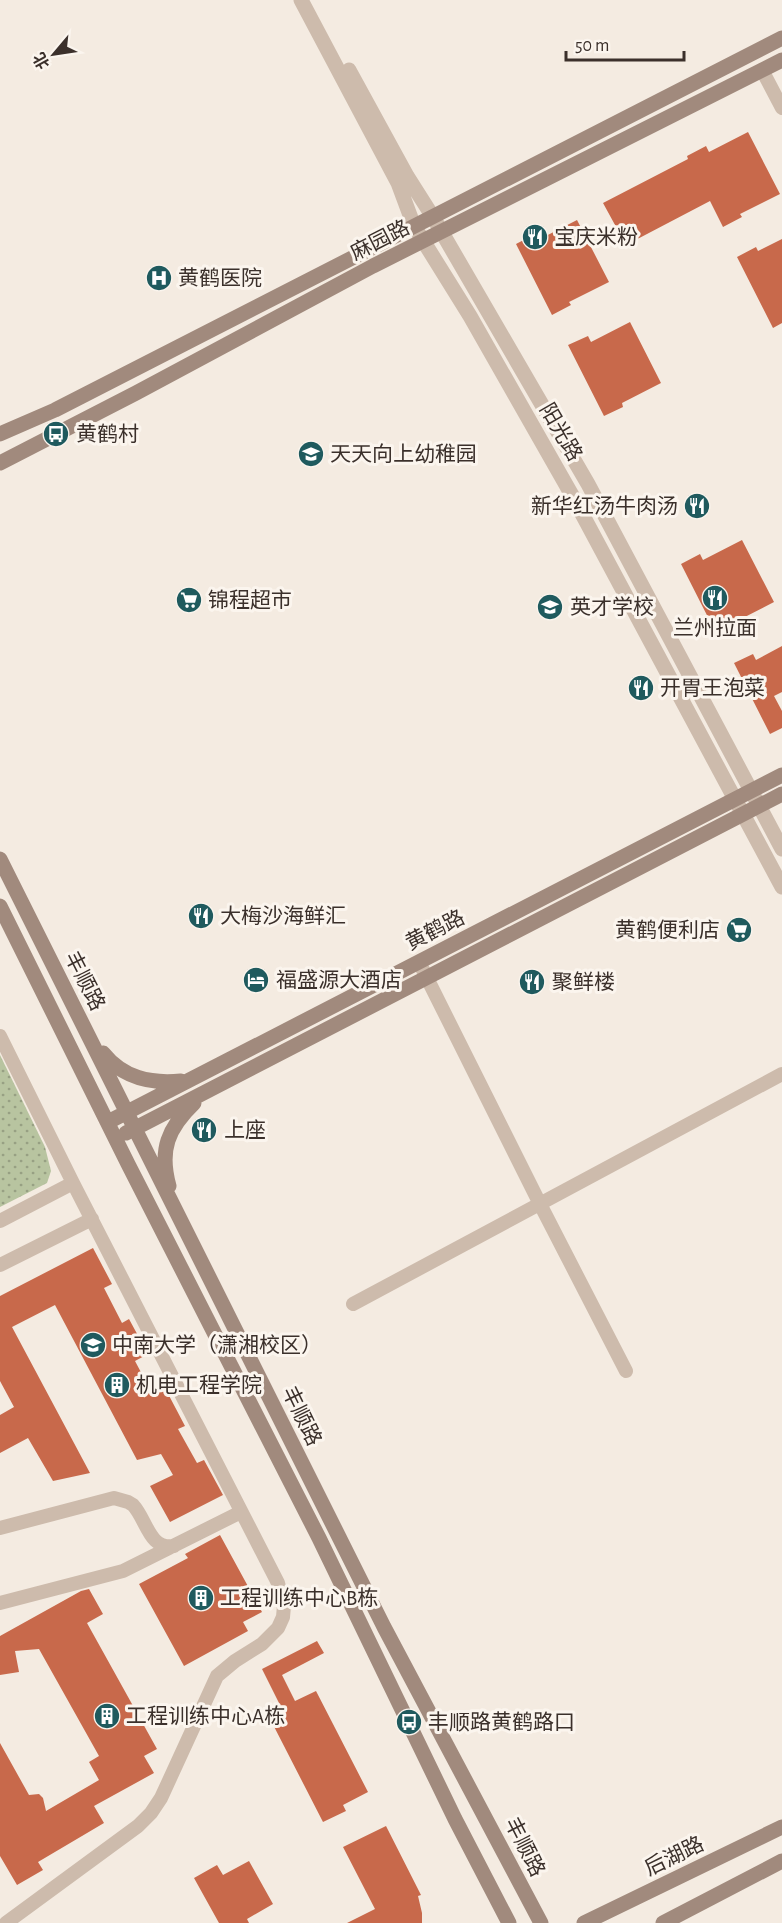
<svg xmlns="http://www.w3.org/2000/svg" width="782" height="1923" font-family="'Alegreya Sans','Noto Sans SC',sans-serif">
<style>
.green{fill:url(#green-dots)}
.building{fill:#c8694b}
.lines{fill:none;stroke-linecap:round;stroke-linejoin:round}
.minor{stroke:#cdbbac;stroke-width:14}
.tertiary{stroke:#cdbbac;stroke-width:15}
.secondary{stroke:#a18a7d;stroke-width:15}
.labels{text-anchor:middle;stroke-width:6;stroke-linejoin:round;paint-order:stroke}
.poi-label{font-size:21px;fill:#3b302b;stroke:#fbf5ee;text-anchor:start}
.street-label{font-size:21px;fill:#3b302b;stroke:#fbf5ee}
</style>
<defs>
<pattern id="green-dots" width="8" height="8" patternUnits="userSpaceOnUse" patternTransform="scale(1.5)"><rect width="8" height="8" fill="#b8c4a0"/><path d="M2 2h.1M6 6h.1" fill="none" stroke="#97a083" stroke-width="1.8" stroke-linecap="round"/></pattern>
</defs>
<rect width="100%" height="100%" fill="#f4ebe1"/>
<path class="green" d="M0 1055 45 1147 51 1171 47 1183 0 1207Z"/>
<path class="building" d="M748 132 780 194 740 214 742 217 723 227 710 201 626 245 603 203 688 159 687 156 706 146 709 152Z
M577 220 609 282 569 302 571 305 552 315 516 244 535 234 538 240Z
M782 239V323L773 328 737 257 756 247 758 251Z
M630 322 661 383 622 403 623 407 604 416 568 345 588 336 591 342Z
M742 540 774 602 735 622 736 625 717 635 681 564 700 554 703 560Z
M782 646V692L774 696 782 711V728L770 734 734 663 753 654 756 660Z
M93 1248 112 1284 104 1288 122 1323 129 1319 148 1354 135 1361 153 1395 165 1388 185 1426 178 1429 197 1463 204 1460 223 1495 170 1522 150 1486 173 1475 161 1454 137 1460 55 1305 12 1327 90 1473 53 1481 28 1438 0 1453V1415L14 1407 0 1381V1296Z
M220 1535 262 1612 243 1622 248 1631 184 1666 139 1584 188 1558 185 1554Z
M89 1589 103 1614 87 1623 157 1749 144 1756 154 1773 94 1806 104 1823 38 1862 43 1870 17 1885 0 1856V1743L29 1795 39 1794 43 1798 46 1811 99 1780 89 1762 99 1756 39 1649 15 1651 19 1672 0 1675V1636L81 1591Z
M317 1641 324 1653 282 1675 295 1701 316 1691 368 1792 343 1805 346 1811 323 1822 265 1709 279 1703 262 1669Z
M386 1826 421 1895 418 1896 422 1913V1923H347L375 1909 343 1847Z
M249 1861 273 1904 247 1919 249 1923H219L194 1878 217 1865 223 1875Z"/>
<g class="lines">
<path class="minor" d="M762 70 782 108
M419 962 540 1204 626 1371
M0 1036 73 1183 278 1583 284 1606 283 1617 278 1628 262 1644 235 1661 217 1676 161 1798 151 1813 138 1826 6 1923
M0 1221 73 1183
M0 1265 92 1219
M353 1304 782 1074
M0 1528 114 1498 128 1502 133 1505C147 1520 149 1550 174 1546
M0 1603 123 1571 241 1512"/>
<path class="tertiary" d="M301 0 398 183 414 226 470 316 573 497 782 887
M349 70 407 176 433 217 588 484 782 849"/>
<path class="secondary" d="M0 434 55 410 782 38
M0 463 136 393 373 266 782 60
M0 859 384 1627 541 1923
M0 906 128 1164 319 1538 455 1819 509 1923
M103 1053C123 1078 150 1084 181 1081
M108 1122 782 775
M126 1133 782 794
M169 1186C159 1150 168 1128 194 1103
M584 1923 782 1827
M663 1923 782 1861"/>
</g>
<defs>
<g id="restaurant-disc" transform="scale(1.35)"><circle r="9.5" fill="#1f5a5e" stroke="#fbf5ee"/><path d="M-5-6h1v4h1v-4h1v4h1v-4h1v5L-1.5 .5V6h-2V.5L-5-1ZM5-6V6H3V1.5H1.5Q1.5-4 5-6Z" fill="#fff"/></g>
<g id="hospital-disc" transform="scale(1.35)"><circle r="9.5" fill="#1f5a5e" stroke="#fbf5ee"/><path d="M-5-5h3v3.5h4V-5h3V5h-3V1.5h-4V5h-3Z" fill="#fff"/></g>
<g id="bus-disc" transform="scale(1.35)"><circle r="9.5" fill="#1f5a5e" stroke="#fbf5ee"/><path d="M-5-6H5V4H4V6H2V4H-2V6H-4V4H-5ZM-3.5-4V0h7V-4ZM-3.5 1.2v1.5H-2V1.2ZM2 1.2v1.5H3.5V1.2Z" fill="#fff"/></g>
<g id="school-disc" transform="scale(1.35)"><circle r="9.5" fill="#1f5a5e" stroke="#fbf5ee"/><path d="M0-5L7-2L0 1L-7-2ZM-4 1L0 2.5L4 1V4Q0 6-4 4Z" fill="#fff"/></g>
<g id="supermarket-disc" transform="scale(1.35)"><circle r="9.5" fill="#1f5a5e" stroke="#fbf5ee"/><path d="M-6-5.5h2.5l.6 2H6L4.5 2H-2.5L-4.4-4H-6ZM-1.5 3.2a1.3 1.3 0 1 0 .1 0ZM3 3.2a1.3 1.3 0 1 0 .1 0Z" fill="#fff"/></g>
<g id="hotel-disc" transform="scale(1.35)"><circle r="9.5" fill="#1f5a5e" stroke="#fbf5ee"/><path d="M-6-4.5h1.5V1H6V5H4.5V3h-9V5H-6ZM-4 0a1.8 1.8 0 1 1 3.6 0ZM.5 0V-2.5h3Q6-2.5 6 0Z" fill="#fff"/></g>
<g id="university-disc" transform="scale(1.35)"><circle r="9.5" fill="#1f5a5e" stroke="#fbf5ee"/><path d="M0-5L7-2L0 1L-7-2ZM-4 1L0 2.5L4 1V4Q0 6-4 4Z" fill="#fff"/></g>
<g id="building-disc" transform="scale(1.35)"><circle r="9.5" fill="#1f5a5e" stroke="#fbf5ee"/><path d="M-4-6H4V6H1V3H-1V6H-4ZM-2.5-4.3h1.7v1.8h-1.7ZM.8-4.3h1.7v1.8H.8ZM-2.5-1h1.7V.8h-1.7ZM.8-1h1.7V.8H.8Z" fill="#fff"/></g>
</defs>
<g fill-rule="evenodd">
<use href="#restaurant-disc" x="535" y="237"/>
<use href="#hospital-disc" x="159" y="278"/>
<use href="#bus-disc" x="56" y="434"/>
<use href="#school-disc" x="311" y="454"/>
<use href="#restaurant-disc" x="697" y="506"/>
<use href="#restaurant-disc" x="715" y="598"/>
<use href="#supermarket-disc" x="189" y="600"/>
<use href="#school-disc" x="550" y="607"/>
<use href="#restaurant-disc" x="641" y="688"/>
<use href="#restaurant-disc" x="201" y="916"/>
<use href="#supermarket-disc" x="739" y="930"/>
<use href="#hotel-disc" x="256" y="980"/>
<use href="#restaurant-disc" x="532" y="982"/>
<use href="#restaurant-disc" x="204" y="1130"/>
<use href="#university-disc" x="93" y="1345"/>
<use href="#building-disc" x="117" y="1385"/>
<use href="#building-disc" x="201" y="1598"/>
<use href="#building-disc" x="107" y="1716"/>
<use href="#bus-disc" x="409" y="1722"/>
</g>
<g class="labels">
<g class="poi-label">
<text x="554" y="244">宝庆米粉</text>
<text x="178" y="285">黄鹤医院</text>
<text x="76" y="441">黄鹤村</text>
<text x="330" y="461">天天向上幼稚园</text>
<text x="678" y="513" text-anchor="end">新华红汤牛肉汤</text>
<text x="208" y="607">锦程超市</text>
<text x="570" y="614">英才学校</text>
<text x="715" y="635" text-anchor="middle">兰州拉面</text>
<text x="660" y="695">开胃王泡菜</text>
<text x="220" y="923">大梅沙海鲜汇</text>
<text x="720" y="937" text-anchor="end">黄鹤便利店</text>
<text x="276" y="987">福盛源大酒店</text>
<text x="552" y="989">聚鲜楼</text>
<text x="224" y="1137">上座</text>
<text x="112" y="1352">中南大学（潇湘校区）</text>
<text x="136" y="1392">机电工程学院</text>
<text x="220" y="1605">工程训练中心B栋</text>
<text x="126" y="1723">工程训练中心A栋</text>
<text x="428" y="1729">丰顺路黄鹤路口</text>
</g>
<g class="street-label">
<text transform="translate(380 240) rotate(-27)" y="7">麻园路</text>
<text transform="translate(561 432) rotate(60)" y="7">阳光路</text>
<text transform="translate(435 930) rotate(-27)" y="7">黄鹤路</text>
<text transform="translate(85 981) rotate(63)" y="7">丰顺路</text>
<text transform="translate(302 1416) rotate(64)" y="7">丰顺路</text>
<text transform="translate(525 1847) rotate(63)" y="7">丰顺路</text>
<text transform="translate(674 1856) rotate(-26)" y="7">后湖路</text>
</g>
</g>
<g transform="translate(54 54) rotate(241)" stroke="#fbf5ee" stroke-width="4.5" paint-order="stroke">
<path d="M0-4.5L10 22L0 15L-10 22Z" fill="#3b302b"/>
<text y="-9" font-size="16" font-weight="bold" text-anchor="middle" fill="#3b302b">北</text>
</g>
<path d="M566 51v9h118v-9" fill="none" stroke="#3b302b" stroke-width="3"/>
<text x="575" y="51" font-size="18" fill="#3b302b" stroke="#fbf5ee" stroke-width="4.5" paint-order="stroke">50 m</text>
</svg>
